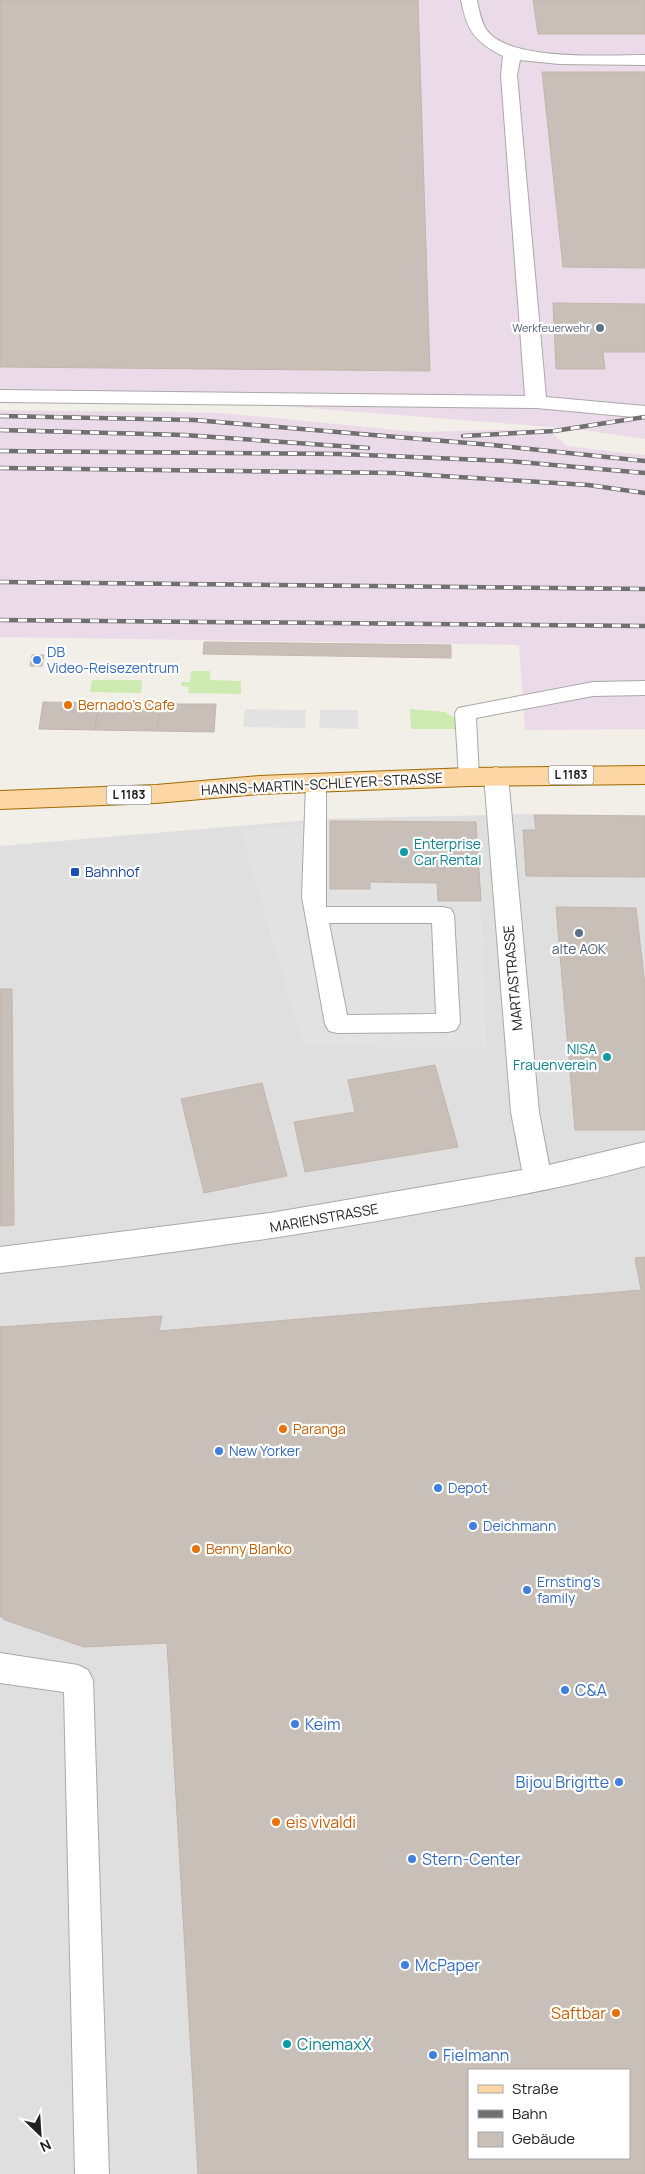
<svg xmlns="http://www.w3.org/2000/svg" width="645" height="2174" font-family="Manrope,sans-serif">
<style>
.residential{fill:#e0dfdf;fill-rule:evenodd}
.industrial{fill:#ebdbe8}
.grass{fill:#cdebb0}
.parking{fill:#e2e2e2}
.building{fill:#c7bfb8;stroke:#c4b6ab;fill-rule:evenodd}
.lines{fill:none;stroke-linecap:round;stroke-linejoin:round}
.lane-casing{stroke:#a9a9a9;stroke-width:2}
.street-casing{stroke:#a9a9a9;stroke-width:2}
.primary-casing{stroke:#a06b00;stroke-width:2}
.lane{fill:#fff;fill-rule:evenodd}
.street{fill:#fff;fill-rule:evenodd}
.primary{fill:#fcd6a4;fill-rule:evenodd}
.rail-casing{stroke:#707070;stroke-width:4.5}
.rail{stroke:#fff;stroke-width:3;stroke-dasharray:9;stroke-linecap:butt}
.service-dot{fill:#5c6f8a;stroke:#fff;stroke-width:2}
.shop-dot{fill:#3f7fe0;stroke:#fff;stroke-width:2}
.food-dot{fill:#e8710a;stroke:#fff;stroke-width:2}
.culture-dot{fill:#0f9aa8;stroke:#fff;stroke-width:2}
.transit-dot{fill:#1a4fb4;stroke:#fff;stroke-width:2}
.labels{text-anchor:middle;stroke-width:4.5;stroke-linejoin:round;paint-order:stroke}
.far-service-label{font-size:11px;fill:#4e5e75;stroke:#fff;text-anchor:end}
.shield{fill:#fff;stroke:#646464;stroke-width:1}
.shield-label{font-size:12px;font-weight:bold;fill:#222}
.shop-label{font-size:14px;fill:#366cbe;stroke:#fff;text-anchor:start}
.food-label{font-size:14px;fill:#c56008;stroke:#fff;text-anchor:start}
.street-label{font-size:14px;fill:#222;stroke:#fff}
.culture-label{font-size:14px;fill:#0d838f;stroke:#fff;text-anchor:start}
.transit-label{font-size:14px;fill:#164399;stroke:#fff;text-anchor:start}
.service-label{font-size:14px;fill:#4e5e75;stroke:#fff}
.near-shop-label{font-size:16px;fill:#366cbe;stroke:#fff;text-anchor:start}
.near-food-label{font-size:16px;fill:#c56008;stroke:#fff;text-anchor:start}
.near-culture-label{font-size:16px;fill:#0d838f;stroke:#fff;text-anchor:start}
</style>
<rect width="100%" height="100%" fill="#f2efe9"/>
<path class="residential" d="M530 814 645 815V2174H0V846L321 819ZM469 2070H629V2158H469Z"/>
<path class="industrial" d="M0 0H645V439L576 429 193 399 0 398Z
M0 410 222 413 417 432 547 429 567 446 645 455V729L525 730 519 645 0 637Z"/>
<path class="grass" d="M191 671H210V680L241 681V694L188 693 189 687 181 686 182 682H190Z
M92 680H142L141 693 90 692Z
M410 709 445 712 455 718 457 729H411Z"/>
<path class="parking" d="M245 709 306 710 305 728 243 727Z
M320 710H358V729L319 728Z
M330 821V889H370V882L437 883 438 901H481L487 1049 303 1045 240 830Z"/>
<path class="building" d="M0 0H418L430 371 0 367Z
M533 0H645V34H538Z
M542 72H645V268L563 267Z
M553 303 645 304V352H603L605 369H556Z
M204 642 451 645V658L203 654Z
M32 655H44L42 666H30Z
M43 702 99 703 95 730 39 729Z
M99 703 160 704 157 731 95 730Z
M160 704H216L214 732 157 731Z
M534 815 645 816V877L526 876 523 830H536Z
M330 821 476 822 481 901H438L437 883 370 882V889H330Z
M556 907 636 908 645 985V1130H575Z
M0 989H12L14 1225 0 1226Z
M435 1065 458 1147 305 1172 294 1122 355 1112 348 1080Z
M262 1083 287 1176 204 1193 181 1099Z
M645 1257V2174H198L167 1643 84 1647 5 1620 0 1616V1327L162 1316 159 1331 641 1290 635 1258ZM469 2070H629V2158H469Z"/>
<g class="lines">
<g class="lane-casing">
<path id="lane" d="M645 681V695L593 696 476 718 479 777 476 782 469 785 462 782 459 777 455 713 458 708 593 682Z
M316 775 323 778 326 783V907H443L451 909 454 915 460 1023 456 1030 448 1032 337 1033 329 1031 325 1024 302 897 306 783 309 778ZM329 923H432L436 1014 347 1015Z
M0 1653 78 1665 88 1670 93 1680 109 2174H75L64 1692 0 1683Z"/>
</g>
<g class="street-casing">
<path id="street" d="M461 0H477C479 10 481 21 486 29 507 62 609 55 645 55V65L559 64 520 60 517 75 546 397 645 406V418L536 408 0 402V390L525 396 501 75 503 56C475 42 467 31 461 0Z
M496 767 505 770 508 776 539 1112 549 1165 645 1142V1166C570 1187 493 1200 416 1214 278 1239 139 1258 0 1273V1247L270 1213 522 1170 511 1112 484 776 487 770Z"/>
</g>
<g class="primary-casing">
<path id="primary" d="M645 766V784L469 786 259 794 156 803 0 809V791L156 785 259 776 469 768Z"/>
</g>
<use href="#lane" class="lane"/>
<use href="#street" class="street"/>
<use href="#primary" class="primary"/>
<g class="rail-casing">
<path id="rail" d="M0 416 194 420 492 445 645 461
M0 430 184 435 368 448
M463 436 554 431 645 417
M0 451 340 454 507 461 645 473
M0 468 394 473 588 485 645 493
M0 582 645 589
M0 620 645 626"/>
</g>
<use href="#rail" class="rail"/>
</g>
<g class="service-dot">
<circle cx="600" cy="328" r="5"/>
<circle cx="579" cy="933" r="5"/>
</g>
<g class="shop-dot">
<circle cx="37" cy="660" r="5"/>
<circle cx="219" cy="1451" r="5"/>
<circle cx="438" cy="1488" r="5"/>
<circle cx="473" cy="1526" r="5"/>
<circle cx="527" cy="1590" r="5"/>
<circle cx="565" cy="1690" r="5"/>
<circle cx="295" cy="1724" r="5"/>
<circle cx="619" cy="1782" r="5"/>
<circle cx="412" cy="1859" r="5"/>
<circle cx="405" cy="1965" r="5"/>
<circle cx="433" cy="2055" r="5"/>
</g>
<g class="food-dot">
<circle cx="68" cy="705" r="5"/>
<circle cx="283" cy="1429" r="5"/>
<circle cx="196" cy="1549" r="5"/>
<circle cx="276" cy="1822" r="5"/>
<circle cx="616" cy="2013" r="5"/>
</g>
<g class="culture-dot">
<circle cx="404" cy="852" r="5"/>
<circle cx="607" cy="1057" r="5"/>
<circle cx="287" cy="2044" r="5"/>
</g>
<rect class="transit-dot" x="70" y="867" width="10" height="10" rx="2.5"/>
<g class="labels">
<g class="far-service-label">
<text x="590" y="332">Werkfeuerwehr</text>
</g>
<g class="shield">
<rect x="548.5" y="765.5" width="45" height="19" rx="4"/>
<rect x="106.5" y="785.5" width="45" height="19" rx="4"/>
</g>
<g class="shield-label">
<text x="571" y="779">L 1183</text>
<text x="129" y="799">L 1183</text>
</g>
<g class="shop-label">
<text x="47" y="657">DB<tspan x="47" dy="16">Video-Reisezentrum</tspan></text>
<text x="229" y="1456">New Yorker</text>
<text x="448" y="1493">Depot</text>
<text x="483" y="1531">Deichmann</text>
<text x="537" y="1587">Ernsting's<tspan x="537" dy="16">family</tspan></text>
</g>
<g class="food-label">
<text x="78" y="710">Bernado's Cafe</text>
<text x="293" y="1434">Paranga</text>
<text x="206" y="1554">Benny Blanko</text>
</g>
<g class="street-label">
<text transform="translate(322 784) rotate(-3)" y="5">HANNS-MARTIN-SCHLEYER-STRASSE</text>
<text transform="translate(513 978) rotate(-95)" y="5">MARTASTRASSE</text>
<text transform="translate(324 1218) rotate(-10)" y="5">MARIENSTRASSE</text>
</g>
<g class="culture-label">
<text x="414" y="849">Enterprise<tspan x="414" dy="16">Car Rental</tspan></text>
<text x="597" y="1054" text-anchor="end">NISA<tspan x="597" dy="16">Frauenverein</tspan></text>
</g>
<g class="transit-label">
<text x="85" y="877">Bahnhof</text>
</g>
<g class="service-label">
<text x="579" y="954">alte AOK</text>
</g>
<g class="near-shop-label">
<text x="575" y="1696">C&amp;A</text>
<text x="305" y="1730">Keim</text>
<text x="609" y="1788" text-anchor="end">Bijou Brigitte</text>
<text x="422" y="1865">Stern-Center</text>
<text x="415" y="1971">McPaper</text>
<text x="443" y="2061">Fielmann</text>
</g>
<g class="near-food-label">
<text x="286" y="1828">eis vivaldi</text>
<text x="606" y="2019" text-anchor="end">Saftbar</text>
</g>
<g class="near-culture-label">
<text x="297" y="2050">CinemaxX</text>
</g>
</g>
<rect x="468" y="2069" width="162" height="90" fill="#ffffff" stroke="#a7a7a7"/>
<rect x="478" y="2085" width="25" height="8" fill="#fcd6a4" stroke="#a7a7a7"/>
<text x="512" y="2094" font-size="15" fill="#222222">Straße</text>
<rect x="478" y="2110" width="25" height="8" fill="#707070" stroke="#a7a7a7"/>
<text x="512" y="2119" font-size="15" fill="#222222">Bahn</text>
<rect x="478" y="2132" width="25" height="15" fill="#c7bfb8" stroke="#a7a7a7"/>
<text x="512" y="2144" font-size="15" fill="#222222">Gebäude</text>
<g transform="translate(40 2134) rotate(155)" stroke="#ffffff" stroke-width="4" paint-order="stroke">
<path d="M0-4L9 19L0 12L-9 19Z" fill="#222222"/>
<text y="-8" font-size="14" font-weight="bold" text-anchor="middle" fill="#222222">N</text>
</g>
</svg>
